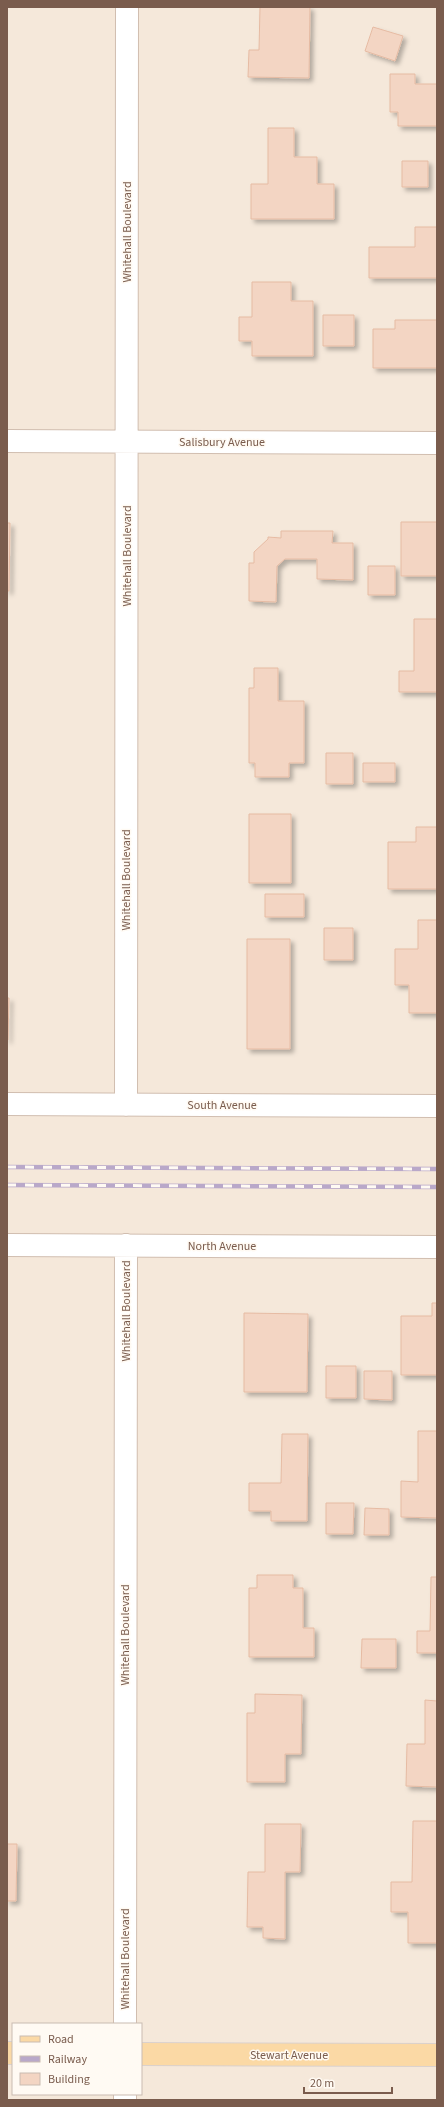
<svg xmlns="http://www.w3.org/2000/svg" width="444" height="2107" font-family="'Source Sans 3',sans-serif">
<style>
.residential{fill:#f5e8da;fill-rule:evenodd}
.building{fill:#f3d5c3;stroke:#e6bba3;filter:url(#shadow)}
.lines{fill:none;stroke-linecap:round;stroke-linejoin:round}
.minor-casing{stroke:#d1beb0;stroke-width:24}
.major-casing{stroke:#dad1cd;stroke-width:24}
.minor{stroke:#fff;stroke-width:22}
.major{stroke:#fbd9a5;stroke-width:22}
.rail-casing{stroke:#b9a8c9;stroke-width:4.5}
.rail{stroke:#fffaf3;stroke-width:3;stroke-dasharray:9;stroke-linecap:butt}
.labels{text-anchor:middle;stroke-width:3;stroke-linejoin:round;paint-order:stroke}
.street-label{font-size:12px;fill:#7a5c4d;stroke:#fffaf3}
</style>
<defs>
<filter id="shadow"><feDropShadow dx="3.5" dy="3.5" stdDeviation="2" flood-color="#0004"/></filter>
</defs>
<rect width="100%" height="100%" fill="#fdf6ec"/>
<path class="residential" d="M7 7H437V2100H7ZM13 2024H141V2094H13Z"/>
<path class="building" d="M260 7H310L309 78 248 77 249 50H259Z
M373 27 403 36 395 61 365 51Z
M390 74H415V84H437V126H398V112H390Z
M268 128H294V157H317V184H334V219H251V184H268Z
M402 161H428V187H402Z
M415 227H437V278H369V247H415Z
M252 282H291V301H313V356H252V341H239V317H252Z
M323 315H354V346H323Z
M395 320H437V368H373V329H395Z
M401 522H437V576H401Z
M7 523H10L9 591H7Z
M281 531H333L332 543H353V580L317 579V559H285L277 566 276 602 249 601V563H254V552L268 539V537L281 538Z
M368 566H395V595H368Z
M414 619H437V692H399V671H414Z
M254 668H278V701H304V763H289V777H255V763H249V688H254Z
M326 753H353V784H326Z
M363 763H395V782H363Z
M249 814H291V883H249Z
M416 827H437V889H388V842H416Z
M265 894H304V917H265Z
M418 920H437V1013H409V985H395V949H418Z
M324 928H353V960H324Z
M247 939H290V1049H247Z
M7 998H9L8 1040H7Z
M432 1303H437V1375H401V1316H432Z
M244 1313 308 1314 307 1392H244Z
M326 1366H356V1398H326Z
M364 1371H392V1400L364 1399Z
M418 1431H437V1518L401 1517V1481L418 1482Z
M282 1434H308L307 1521H271V1511H249V1483H281Z
M326 1503H354L353 1534H326Z
M365 1508 389 1509V1535H364Z
M257 1575H293V1588H303V1628H314V1657H249V1588H257Z
M431 1577H437V1653H417V1631H430Z
M362 1639H396V1668H361Z
M255 1694 302 1695 301 1754H285V1782H247V1713H255Z
M425 1700 437 1701V1787L406 1786 407 1744H425Z
M413 1821H437V1943H408V1912H391V1882H412Z
M265 1824H301L300 1872H285V1939L263 1938V1927H247L248 1872H265Z
M7 1844H17L16 1901H7Z"/>
<g class="lines">
<g class="minor-casing">
<path id="minor" d="M7 441 437 443
M7 1104 437 1106
M126 1105 127 7
M7 1245 437 1247
M125 2024 126 1245
M125 2094V2100"/>
</g>
<g class="major-casing">
<path id="major" d="M7 2053H13
M141 2054 437 2055"/>
</g>
<use href="#minor" class="minor"/>
<use href="#major" class="major"/>
<g class="rail-casing">
<path id="rail" d="M7 1167 437 1169
M7 1185 437 1187"/>
</g>
<use href="#rail" class="rail"/>
</g>
<g class="labels">
<g class="street-label">
<text transform="translate(127 232) rotate(-90)" y="4">Whitehall Boulevard</text>
<text x="222" y="446">Salisbury Avenue</text>
<text transform="translate(127 556) rotate(-90)" y="4">Whitehall Boulevard</text>
<text transform="translate(126 880) rotate(-90)" y="4">Whitehall Boulevard</text>
<text x="222" y="1109">South Avenue</text>
<text x="222" y="1250">North Avenue</text>
<text transform="translate(126 1311) rotate(-90)" y="4">Whitehall Boulevard</text>
<text transform="translate(125 1635) rotate(-90)" y="4">Whitehall Boulevard</text>
<text transform="translate(125 1959) rotate(-90)" y="4">Whitehall Boulevard</text>
<text x="289" y="2059">Stewart Avenue</text>
</g>
</g>
<rect width="444" height="2107" fill="none" stroke="#7a5c4d" stroke-width="16"/>
<rect x="12" y="2023" width="130" height="72" fill="#fffaf3" stroke="#cabbb1"/>
<rect x="20" y="2036" width="20" height="6" fill="#fbd9a5" stroke="#cabbb1"/>
<text x="48" y="2043" font-size="12" fill="#7a5c4d">Road</text>
<rect x="20" y="2056" width="20" height="6" fill="#b9a8c9" stroke="#cabbb1"/>
<text x="48" y="2063" font-size="12" fill="#7a5c4d">Railway</text>
<rect x="20" y="2073" width="20" height="12" fill="#f3d5c3" stroke="#cabbb1"/>
<text x="48" y="2083" font-size="12" fill="#7a5c4d">Building</text>
<path d="M304 2087v6h88v-6" fill="none" stroke="#7a5c4d" stroke-width="2"/>
<text x="310" y="2087" font-size="12" fill="#7a5c4d" stroke="#fffaf3" stroke-width="3" paint-order="stroke">20 m</text>
</svg>
